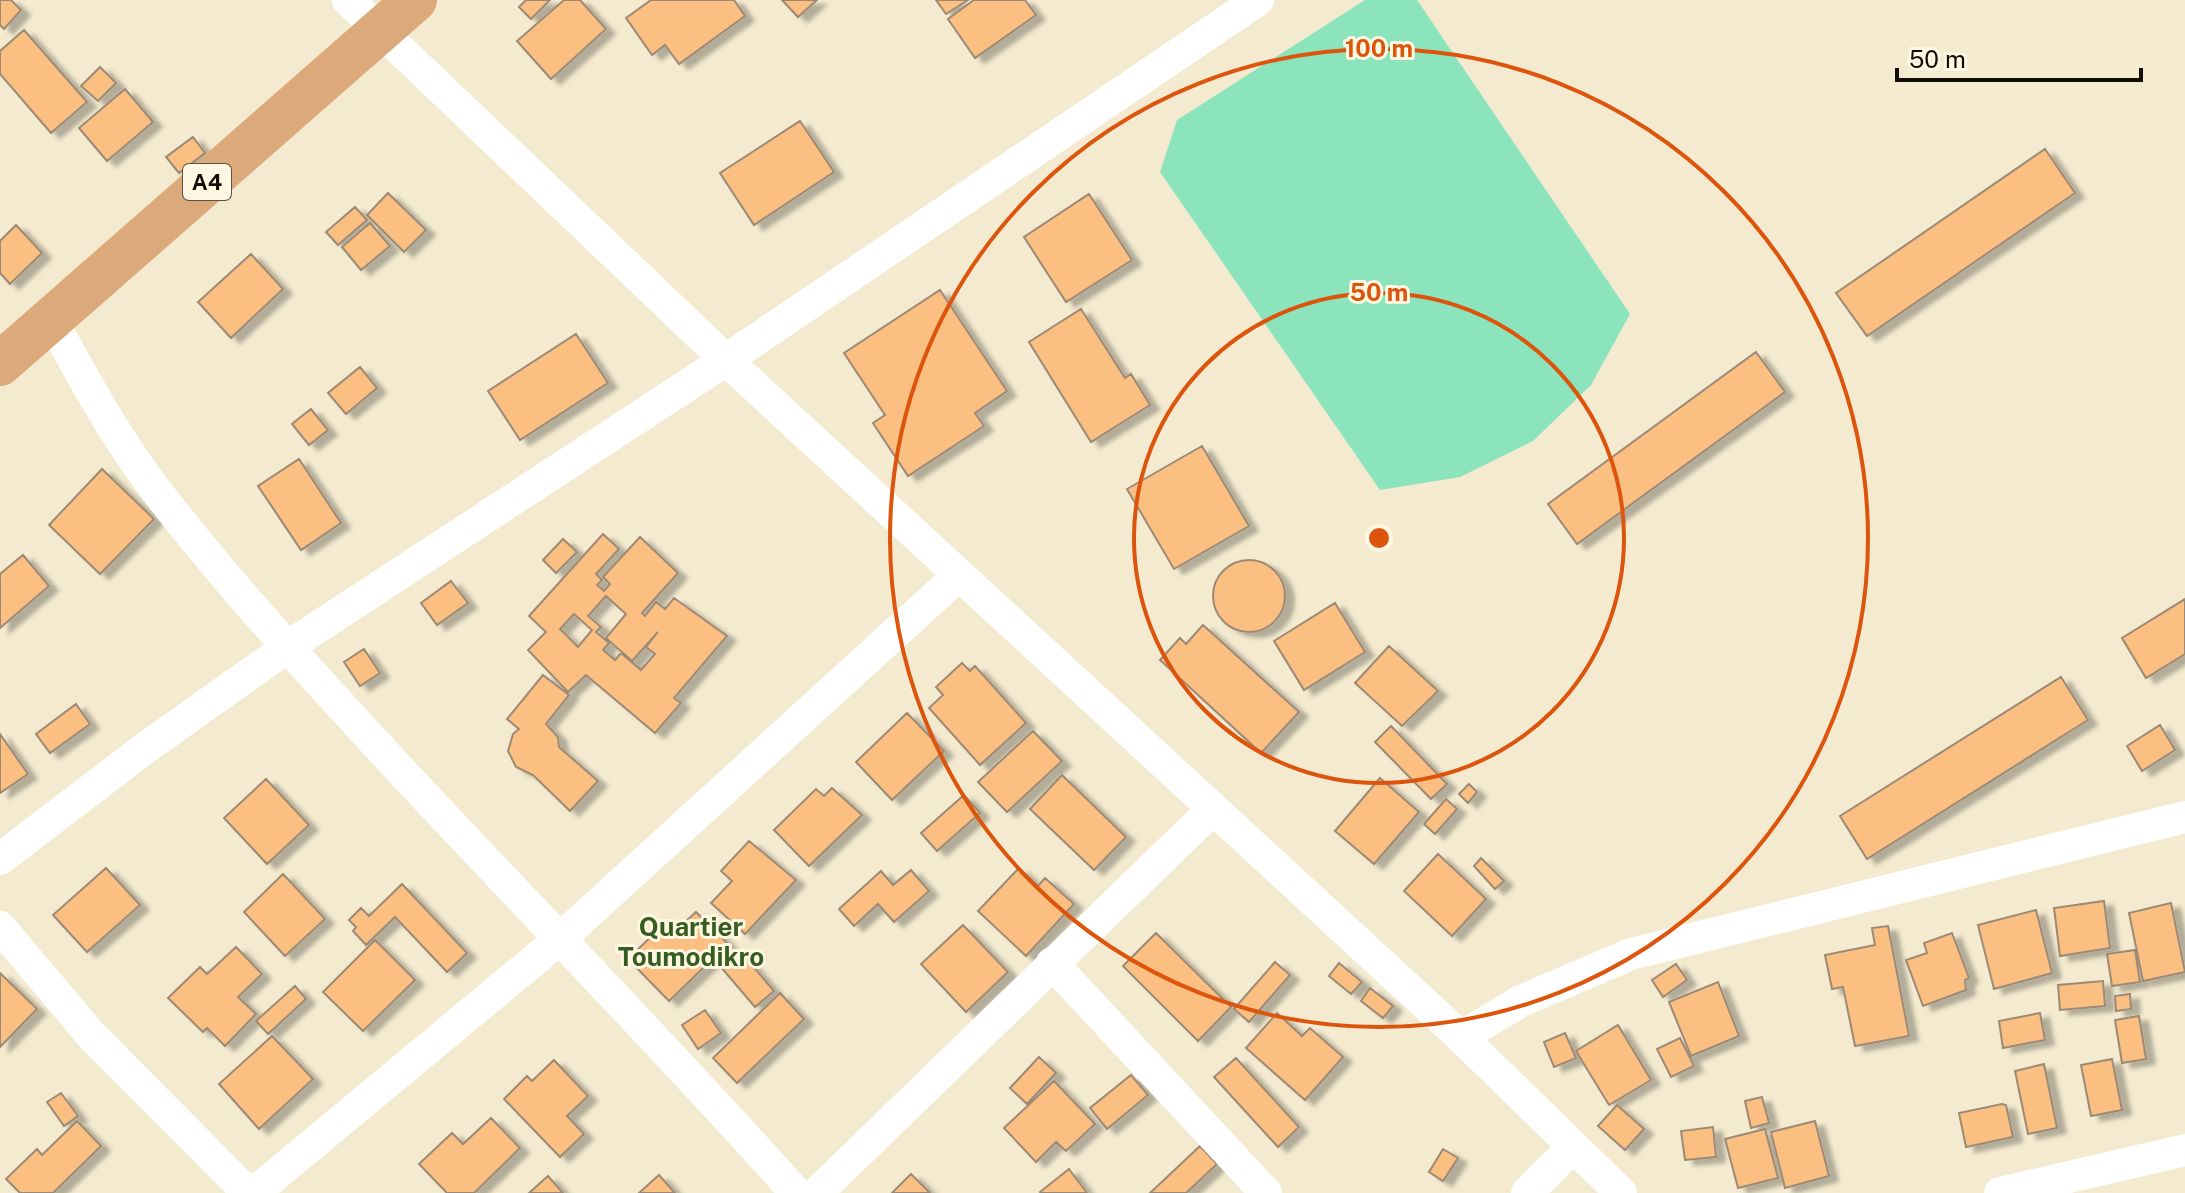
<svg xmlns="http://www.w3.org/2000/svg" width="2185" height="1193" font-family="'Public Sans',sans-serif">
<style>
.green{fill:#8ce4bd}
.building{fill:#fabf81;stroke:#9d8a76;stroke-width:2;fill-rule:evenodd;filter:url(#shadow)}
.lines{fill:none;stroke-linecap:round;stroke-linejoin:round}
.street{stroke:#fff;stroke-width:32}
.primary{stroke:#dcaa7a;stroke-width:44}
.ring{fill:none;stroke:#dd550c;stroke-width:4}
.labels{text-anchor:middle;stroke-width:6;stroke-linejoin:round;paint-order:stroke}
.shield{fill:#fff7e2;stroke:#595448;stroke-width:2}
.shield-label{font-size:22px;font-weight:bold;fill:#120e06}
.neighbourhood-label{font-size:26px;font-weight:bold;fill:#355d21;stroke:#fff7e2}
.centre{fill:#dd550c;stroke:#fff7e2;stroke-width:4}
.ring-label{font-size:24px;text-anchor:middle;font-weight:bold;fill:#dd550c;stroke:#fff7e2;stroke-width:6;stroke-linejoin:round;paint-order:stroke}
</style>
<defs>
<filter id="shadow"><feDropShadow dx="9" dy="5" stdDeviation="2" flood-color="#0004"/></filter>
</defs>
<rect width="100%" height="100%" fill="#f3eacf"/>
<path class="green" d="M1365 0H1417L1630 314 1591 385 1533 441 1460 477 1380 490 1160 172 1177 120Z"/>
<path class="building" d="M0 0H11L21 10 4 29 0 25Z
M526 0H550L531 19 519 7Z
M564 0H580L606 29 551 79 517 41Z
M651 0H734L745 16 679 64 665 45 652 55 626 18Z
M782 0H817L798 17Z
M936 0H968L946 14Z
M974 0H1025L1036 15 975 58 948 19Z
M24 30 87 102 51 133 0 74V51Z
M100 67 116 83 98 101 81 86Z
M125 89 153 122 107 161 79 128Z
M800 121 834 172 754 225 720 173Z
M193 137 205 153 179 173 166 157Z
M2045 149 2075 193 1867 336 1836 293Z
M388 193 426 230 404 252 367 215Z
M1089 194 1132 260 1066 302 1024 237Z
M355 207 367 220 338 245 326 232Z
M370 223 390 246 361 270 342 247Z
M16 225 42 253 10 284 0 273V241Z
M251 254 283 289 231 338 198 302Z
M940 290 1007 391 975 413 984 426 908 476 873 423 885 415 844 353Z
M1081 309 1125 378 1131 374 1150 405 1091 442 1029 342Z
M576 334 608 383 520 440 488 391Z
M1756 352 1785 392 1577 544 1548 504Z
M360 367 377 388 346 414 328 393Z
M311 409 328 430 309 445 292 424Z
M1202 446 1249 526 1174 569 1127 489Z
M299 459 341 523 301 550 258 486Z
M102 469 154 519 100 574 49 525Z
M603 534 619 549 596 574 602 580 597 585 604 591 610 584 603 577 640 537 678 573 642 613 645 616 656 602 665 609 674 598 727 636 674 698 681 703 655 733 586 675 568 692 528 650 546 632 529 616ZM606 596 626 614 606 638 632 661 658 632 646 647 655 654 641 670 621 653 615 660 603 650 609 643 596 632 601 627 588 616ZM574 614 592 630 578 647 560 629Z
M563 539 577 552 556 573 543 560Z
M23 555 49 586 0 628V574Z
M1213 596a36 36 0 1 1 72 0a36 36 0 1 1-72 0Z
M451 581 468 603 437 625 421 603Z
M2185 599V654L2146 678 2122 638Z
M1335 603 1365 652 1304 690 1274 641Z
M1203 625 1299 712 1261 753 1160 660 1180 638 1186 644Z
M1389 646 1438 691 1402 726 1355 683Z
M364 649 380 673 360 686 344 662Z
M962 663 970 671 975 666 1026 723 980 765 929 708 943 695 936 687Z
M543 675 569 695 546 724 558 737 559 747 598 781 570 811 533 775 516 767 508 751 513 734 519 729 507 719Z
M2061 677 2088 720 1867 859 1840 816Z
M76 704 90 724 50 753 36 734Z
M907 713 944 751 892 800 856 762Z
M2160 725 2175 750 2142 771 2127 746Z
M1391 726 1447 784 1431 799 1375 742Z
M1033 731 1062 761 1007 812 978 782Z
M0 734 28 774 0 793Z
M1062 775 1126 837 1094 870 1030 809Z
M1380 778 1419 812 1374 864 1335 831Z
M266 779 309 825 267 864 224 818Z
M1469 784 1477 792 1468 803 1459 794Z
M832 788 862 815 809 866 774 830 816 789 824 796Z
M964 795 980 813 937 851 921 833Z
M1446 799 1457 809 1435 834 1424 824Z
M749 841 796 880 745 934 711 903 732 881 721 871Z
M1438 854 1486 899 1452 936 1404 891Z
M1481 858 1504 881 1495 889 1474 866Z
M106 868 140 905 87 952 53 915Z
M1019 868 1038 886 1045 878 1074 904 1026 956 978 911Z
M911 870 929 891 894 922 878 904 854 926 839 909 881 871 893 885Z
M283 874 325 919 285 956 244 912Z
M402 884 467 953 447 972 395 917 366 945 353 931 356 927 349 920 361 908 369 916Z
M2104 901 2110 948 2060 956 2054 908Z
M2171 903 2185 972 2143 981 2129 913Z
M2036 910 2052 973 1994 989 1978 925Z
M696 912 728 944 669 1001 628 959 665 923 673 933Z
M963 925 1008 972 966 1012 921 964Z
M1888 926 1909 1036 1855 1046 1843 987 1832 989 1825 955 1875 945 1872 928Z
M1156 933 1231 1007 1198 1041 1123 966Z
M1952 933 1969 978 1965 980 1966 990 1923 1006 1906 960 1927 953 1924 943Z
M375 940 415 980 363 1031 323 992Z
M236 947 262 974 238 997 256 1014 225 1046 207 1028 203 1032 168 998 200 967 207 974Z
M739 950 774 991 755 1007 720 966Z
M2135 950 2140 982 2112 986 2107 954Z
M1275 962 1290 975 1249 1022 1234 1009Z
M1339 963 1362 982 1351 994 1329 976Z
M1676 964 1687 980 1663 997 1652 980Z
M0 973 37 1009 0 1047Z
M2103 981 2105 1006 2060 1010 2058 985Z
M1718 982 1739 1036 1691 1056 1669 1002Z
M295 986 306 999 268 1034 256 1021Z
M1370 988 1393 1006 1383 1018 1361 1001Z
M780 993 804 1019 737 1083 713 1058Z
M2130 994 2131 1009 2116 1011 2115 996Z
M705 1010 721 1033 698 1049 682 1025Z
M1277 1013 1302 1036 1310 1028 1343 1057 1305 1100 1246 1048Z
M2040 1013 2045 1040 2003 1048 1999 1021Z
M2139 1016 2146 1059 2122 1063 2115 1020Z
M1618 1025 1651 1080 1609 1105 1576 1051Z
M1565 1033 1576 1058 1554 1067 1544 1042Z
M272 1036 313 1079 259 1129 219 1084Z
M1680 1038 1694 1066 1671 1077 1657 1049Z
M1039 1057 1056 1073 1027 1104 1010 1088Z
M1236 1058 1299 1127 1278 1147 1214 1077Z
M2112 1059 2122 1110 2091 1116 2081 1065Z
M554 1060 588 1096 567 1116 584 1134 560 1157 504 1099 527 1076 532 1081Z
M2044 1064 2057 1128 2028 1134 2015 1071Z
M1131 1075 1148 1095 1107 1129 1090 1108Z
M1054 1081 1095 1124 1066 1151 1056 1142 1036 1162 1004 1128Z
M61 1093 78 1116 64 1126 47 1102Z
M1762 1097 1769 1123 1751 1128 1745 1101Z
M2002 1104 2006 1105 2013 1137 1966 1147 1959 1113Z
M1617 1105 1644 1129 1625 1150 1598 1126Z
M491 1118 520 1148 474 1193H447L419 1164 452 1133 463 1144Z
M77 1121 101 1146 53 1193H20L6 1179 37 1149 42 1155Z
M1815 1121 1829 1176 1785 1188 1771 1132Z
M1713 1127 1716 1157 1685 1160 1681 1131Z
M1765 1129 1778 1178 1738 1188 1725 1139Z
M1200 1146 1217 1164 1186 1193H1150Z
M1443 1149 1458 1158 1443 1181 1429 1172Z
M1069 1169 1087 1193H1041L1040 1192Z
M911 1174 930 1193H892Z
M659 1175 675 1193H639Z
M548 1176 563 1193H529Z"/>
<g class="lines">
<path class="street" d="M348 0 726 360 1461 1037 1621 1193
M51 319C82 376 113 433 152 485 225 581 308 670 390 759 525 904 664 1045 796 1193
M0 859 144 749 289 646 726 360 1258 0
M0 927 91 1035 248 1193
M1052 963 1266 1193
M1461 1037 1521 1001 1631 954 2185 817
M254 1193 561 938 958 576
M817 1193 1213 809
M1527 1193 1572 1148
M2000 1193 2185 1150"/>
<path class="primary" d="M0 364 415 0"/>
</g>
<g class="ring">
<circle cx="1379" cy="538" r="245"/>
<circle cx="1379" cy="538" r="489"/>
</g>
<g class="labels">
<rect class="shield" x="183" y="164" width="48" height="36" rx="6"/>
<g class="shield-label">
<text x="207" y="190">A4</text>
</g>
<g class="neighbourhood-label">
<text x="691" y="936">Quartier<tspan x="691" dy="30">Toumodikro</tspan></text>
</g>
</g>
<circle cx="1379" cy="538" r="12" class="centre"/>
<g class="ring-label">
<text x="1379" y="57">100 m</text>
<text x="1379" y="301">50 m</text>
</g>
<path d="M1897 68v12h244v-12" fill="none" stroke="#120e06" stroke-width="4"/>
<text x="1909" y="68" font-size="24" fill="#120e06" stroke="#fff7e2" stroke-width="6" paint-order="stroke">50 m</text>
</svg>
